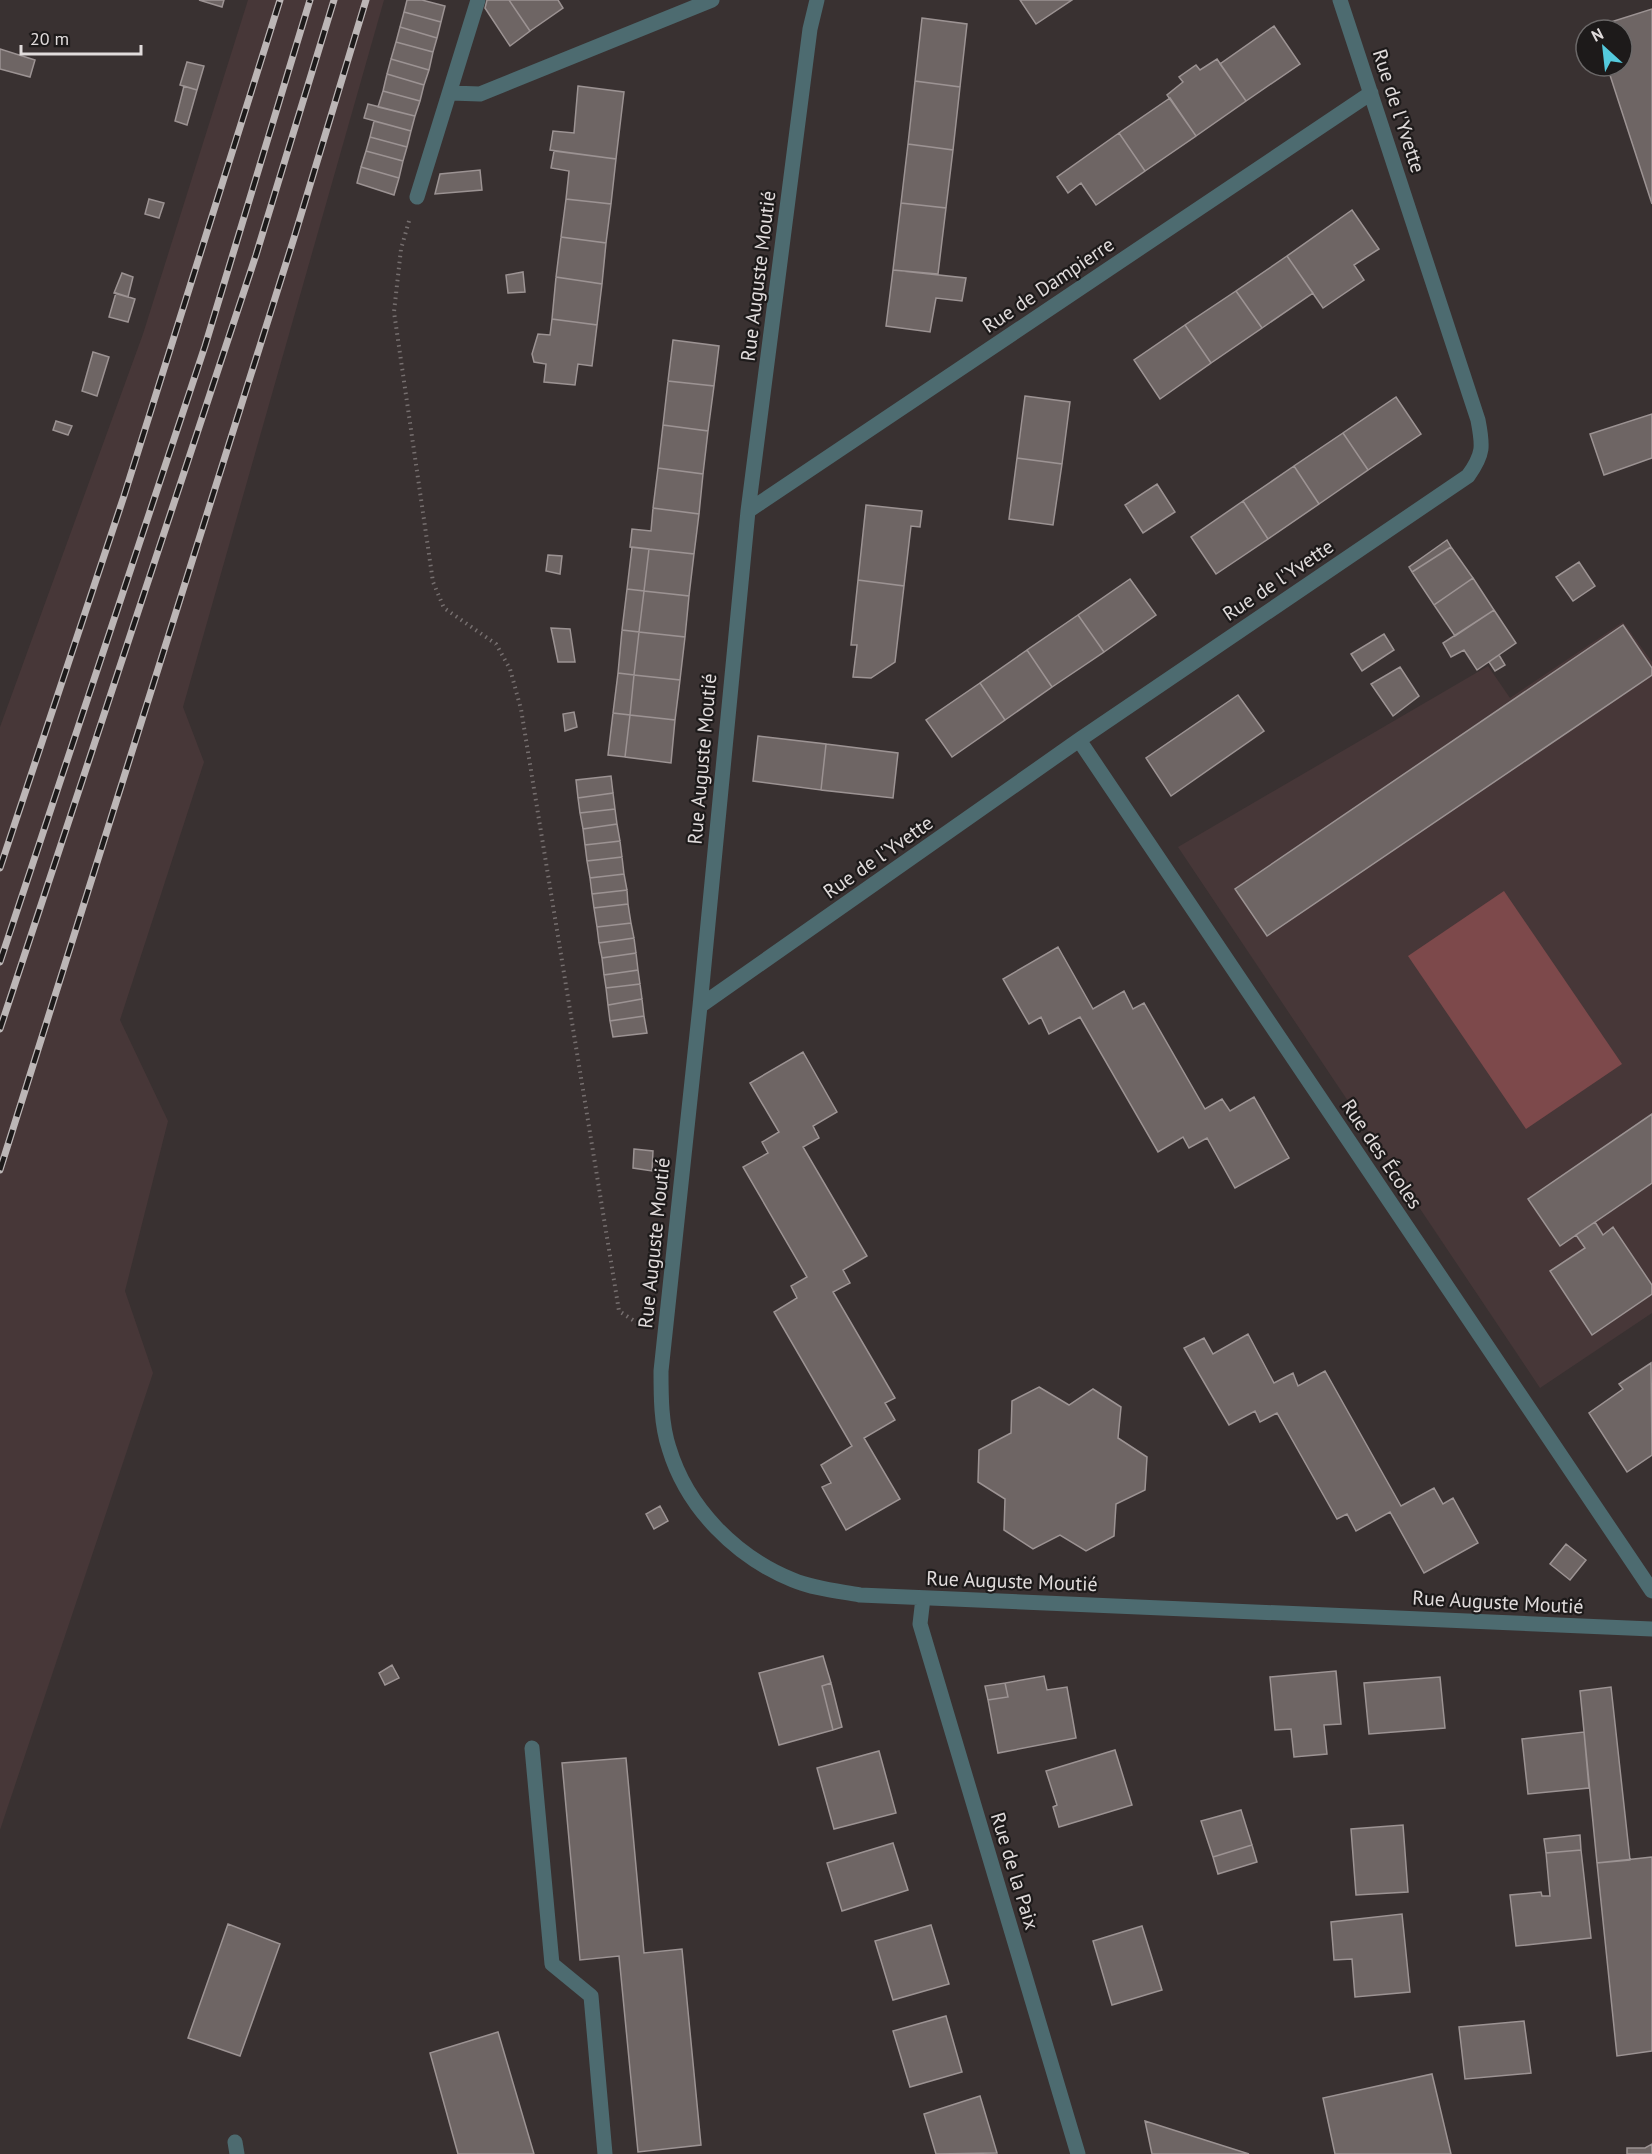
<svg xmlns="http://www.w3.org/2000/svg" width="1652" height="2154" font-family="'PT Sans',sans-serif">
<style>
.built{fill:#473738}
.green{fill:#7d494b}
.building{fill:#6e6564;stroke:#9c9393;stroke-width:1.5}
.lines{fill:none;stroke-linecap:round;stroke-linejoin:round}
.path{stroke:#766f6f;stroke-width:4;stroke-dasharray:1.5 4.5;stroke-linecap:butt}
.service{stroke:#4d6b70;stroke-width:15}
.minor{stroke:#4d6b70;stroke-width:15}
.rail-casing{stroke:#bcb6b6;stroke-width:7}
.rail{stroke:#1d1a1a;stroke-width:4.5;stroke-dasharray:14;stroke-linecap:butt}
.labels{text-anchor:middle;stroke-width:4.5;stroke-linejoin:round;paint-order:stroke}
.street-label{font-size:20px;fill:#e1dcdc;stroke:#1d1a1a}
</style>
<rect width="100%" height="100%" fill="#393131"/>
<path class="built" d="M248 0H384L183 707 204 762 120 1020 168 1121 125 1291 153 1373 0 1830V727L143 334Z
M1623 622 1652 662V1313L1540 1388 1178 847 1488 666 1510 698Z"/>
<path class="green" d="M1504 891 1622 1064 1526 1129 1408 956Z"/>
<path class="building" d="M199 0H224L222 7Z
M407 0H422L445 6 441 22 404 12Z
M487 0H509L530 31 510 46 485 8Z
M509 0H558L563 8 530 31Z
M1020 0H1072L1036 24Z
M1652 9V204L1607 66H1622V30H1596L1595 27Z
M404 12 441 22 437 38 400 27Z
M922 18 967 24 960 87 915 81Z
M1274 26 1300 64 1246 101 1220 64Z
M400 27 437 38 433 52 396 42Z
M396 42 433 52 429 70 391 59Z
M0 49 35 60 30 77 0 69Z
M391 59 429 70 424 85 387 74Z
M1217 59 1246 101 1196 136 1167 95 1183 82 1179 77 1196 65 1200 70Z
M187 62 204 66 197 90 180 85Z
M387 74 424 85 420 101 383 91Z
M915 81 960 87 953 150 908 144Z
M184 86 197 90 187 125 175 121Z
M578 86 624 92 616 159 550 150 553 131 574 133Z
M383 91 420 101 415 116 378 107Z
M1170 98 1196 136 1145 171 1119 133Z
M368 104 415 116 411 131 364 118Z
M374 121 411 131 407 147 370 137Z
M1119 133 1145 171 1096 205 1081 183 1068 193 1057 177Z
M370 137 407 147 403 161 366 151Z
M908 144 953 150 946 208 901 203Z
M366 151 403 161 399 178 361 167Z
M554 151 616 159 611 204 566 199 569 171 551 168Z
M361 167 399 178 394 195 357 183Z
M480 170 482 190 435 194 440 174Z
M149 199 164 203 159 218 145 214Z
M566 199 611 204 606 243 561 237Z
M901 203 946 208 938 274 893 270Z
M1352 210 1379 249 1354 265 1364 280 1323 308 1287 256Z
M561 237 606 243 602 284 556 277Z
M1287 256 1313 293 1262 328 1236 291Z
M893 270 966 278 962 301 936 298 930 332 886 326Z
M523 272 525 292 508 293 506 275Z
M122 273 133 277 128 297 114 293Z
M556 277 602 284 597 325 552 319Z
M1236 291 1262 328 1211 363 1185 325Z
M116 293 135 299 128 322 109 317Z
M552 319 597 325 592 366 578 364 575 385 544 382 546 364 534 362 532 354 538 334 550 335Z
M1185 325 1211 363 1160 399 1134 360Z
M673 340 719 346 714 386 668 381Z
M93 352 109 357 97 396 82 391Z
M668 381 714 386 708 431 663 425Z
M1025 396 1070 402 1062 464 1017 458Z
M1396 397 1421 434 1368 470 1343 433Z
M1652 414V458L1604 475 1590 434Z
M56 421 72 426 68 435 53 430Z
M663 425 708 431 703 474 658 468Z
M1343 433 1368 470 1319 504 1294 466Z
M1017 458 1062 464 1053 525 1009 519Z
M1294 466 1319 504 1268 539 1243 501Z
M658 468 703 474 699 514 653 508Z
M1157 484 1175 512 1143 533 1125 505Z
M1243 501 1268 539 1216 574 1191 537Z
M866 505 922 511 920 527 911 526 904 586 858 580Z
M653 508 699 514 694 554 630 547 632 529 651 531Z
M1447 540 1451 547 1412 572 1409 567Z
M632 547 649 549 644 591 627 589Z
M1451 547 1473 578 1434 605 1412 572Z
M649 549 694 554 689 596 644 591Z
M548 555 562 556 560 574 546 571Z
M1579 562 1595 586 1573 601 1556 577Z
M1473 578 1494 610 1455 636 1434 605Z
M1130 579 1156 615 1104 652 1078 615Z
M858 580 904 586 895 662 871 678 853 677 857 645H851Z
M627 589 644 591 639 632 622 630Z
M644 591 689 596 685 637 639 632Z
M1494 610 1516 643 1477 670 1464 650 1451 657 1443 643Z
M1078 615 1104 652 1052 687 1027 650Z
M1623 625 1652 668V675L1267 936 1235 889Z
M551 628 570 629 575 662H558Z
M622 630 639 632 634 675 618 673Z
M639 632 685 637 680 680 634 675Z
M1384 634 1394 650 1362 671 1351 654Z
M1027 650 1052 687 1005 720 980 683Z
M1499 655 1505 665 1495 671 1489 662Z
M1400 667 1419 696 1393 716 1371 684Z
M618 673 634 675 630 715 613 713Z
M634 675 680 680 675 720 630 715Z
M980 683 1005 720 952 757 926 720Z
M1238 695 1264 731 1171 796 1146 758Z
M574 712 577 727 565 731 563 714Z
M613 713 630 715 625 757 608 755Z
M630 715 675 720 671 763 625 757Z
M758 736 826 744 821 790 753 781Z
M826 744 898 753 893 798 821 790Z
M611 776 613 793 578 798 576 780Z
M613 793 615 809 580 813 578 798Z
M615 809 617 824 583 829 580 813Z
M617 824 620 841 585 845 583 829Z
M620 841 622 857 587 861 585 845Z
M622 857 624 874 590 878 587 861Z
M624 874 627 890 592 894 590 878Z
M627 890 628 904 594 908 592 894Z
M628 904 631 923 597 927 594 908Z
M631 923 634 938 599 943 597 927Z
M634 938 636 953 602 958 599 943Z
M1058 947 1093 1009 1124 991 1133 1009 1144 1003 1205 1109 1222 1099 1230 1111 1254 1097 1289 1158 1235 1188 1207 1138 1189 1148 1183 1137 1158 1152 1080 1017 1049 1034 1041 1017 1029 1024 1003 979Z
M636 953 638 970 604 975 602 958Z
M638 970 640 984 606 988 604 975Z
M640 984 642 999 608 1005 606 988Z
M642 999 644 1016 610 1021 608 1005Z
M644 1016 647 1033 613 1037 610 1021Z
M803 1052 837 1112 813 1126 819 1138 803 1147 867 1256 843 1270 850 1283 833 1292 895 1398 885 1403 895 1420 864 1438 900 1499 846 1530 822 1487 831 1483 821 1465 852 1446 774 1312 797 1298 791 1286 807 1277 743 1167 768 1153 762 1142 779 1132 750 1083Z
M1652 1114V1183L1560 1246 1528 1199Z
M634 1149 653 1151 652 1171 633 1168Z
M1595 1222 1603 1235 1613 1227 1652 1285V1294L1592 1335 1550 1271 1585 1248 1576 1235Z
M1248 1334 1274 1383 1293 1373 1298 1386 1325 1371 1401 1506 1434 1488 1443 1504 1453 1498 1478 1543 1424 1573 1390 1512 1356 1531 1347 1514 1337 1519 1277 1413 1260 1422 1255 1411 1229 1425 1184 1348 1204 1338 1213 1354Z
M1651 1363 1652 1455 1627 1472 1589 1413 1623 1389 1619 1384Z
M1039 1387 1069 1405 1093 1389 1121 1407 1118 1438 1147 1457 1145 1490 1116 1504 1114 1536 1086 1551 1060 1535 1033 1549 1004 1530 1005 1499 978 1482 979 1450 1011 1433 1012 1401Z
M660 1506 668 1521 654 1529 646 1514Z
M1566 1544 1586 1560 1570 1580 1550 1564Z
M823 1656 831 1683 822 1686 833 1730 779 1745 759 1673Z
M392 1665 399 1678 385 1685 379 1673Z
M1336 1671 1341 1724 1324 1725 1327 1754 1294 1757 1291 1729 1275 1730 1270 1677Z
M1044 1676 1047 1690 1067 1687 1076 1738 998 1753 988 1700 1008 1697 1005 1683Z
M1440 1677 1445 1728 1369 1734 1364 1683Z
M831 1683 842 1727 833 1730 822 1686Z
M1005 1683 1008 1697 988 1700 985 1686Z
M1611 1687 1630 1860 1597 1863 1580 1691Z
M1584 1732 1589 1788 1528 1794 1522 1739Z
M1115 1750 1132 1805 1059 1827 1053 1807 1057 1805 1046 1771Z
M879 1751 896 1813 834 1829 817 1768Z
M626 1758 644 1953 682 1949 701 2145 638 2152 619 1956 580 1960 562 1763Z
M1241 1810 1252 1845 1213 1857 1201 1821Z
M1403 1825 1408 1892 1356 1895 1351 1829Z
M1580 1835 1581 1850 1546 1853 1544 1839Z
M893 1843 908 1890 842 1911 827 1863Z
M1252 1845 1257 1862 1218 1874 1213 1857Z
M1581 1850 1591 1938 1516 1946 1510 1895 1541 1892 1542 1896H1550L1546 1853Z
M1652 1857V2051L1617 2056 1597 1863Z
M1402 1914 1410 1992 1355 1997 1352 1959 1334 1960 1331 1922Z
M228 1924 280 1944 240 2056 188 2038Z
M931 1925 949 1984 893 2000 875 1941Z
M1142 1926 1162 1990 1112 2005 1093 1941Z
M946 2016 962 2072 910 2087 893 2031Z
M1524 2021 1531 2073 1465 2079 1459 2027Z
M498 2032 534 2154H458L430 2053Z
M1432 2074 1451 2154H1335L1323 2098Z
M980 2096 997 2153 936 2154 924 2114Z
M1145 2121 1249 2154H1152Z
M1652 2144V2154H1627V2148H1645Z"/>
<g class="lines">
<path class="path" d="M409 221 401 249 394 312 433 582 444 608 496 644 510 669 521 709 619 1311 639 1324"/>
<path class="service" d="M451 93 480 94 712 0
M417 197 478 0
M235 2142 237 2154"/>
<path class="minor" d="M817 0 810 29 748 511 700 1006 661 1371C661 1396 661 1424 669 1448 687 1508 736 1557 793 1580 815 1589 838 1591 860 1595L1652 1629
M748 511 1371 93
M1079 740 1652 1591
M700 1006 1079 740 1468 476C1484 454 1483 446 1478 420L1340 0
M923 1598 920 1624 1078 2154
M532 1748 552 1964 591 1996 605 2154"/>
<g class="rail-casing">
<path id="rail" d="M0 868 124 496 280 0
M0 962 205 346 310 0
M0 1029 256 255 334 0
M0 1170 294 238 366 0"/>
</g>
<use href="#rail" class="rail"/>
</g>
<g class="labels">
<g class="street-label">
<text transform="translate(1399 111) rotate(72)" y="7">Rue de l'Yvette</text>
<text transform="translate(758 276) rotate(-83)" y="7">Rue Auguste Moutié</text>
<text transform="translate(1048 285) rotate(-34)" y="7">Rue de Dampierre</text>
<text transform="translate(1278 580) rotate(-34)" y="7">Rue de l'Yvette</text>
<text transform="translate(702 759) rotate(-85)" y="7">Rue Auguste Moutié</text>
<text transform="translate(878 857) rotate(-35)" y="7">Rue de l'Yvette</text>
<text transform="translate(1382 1154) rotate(56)" y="7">Rue des Écoles</text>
<text transform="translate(654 1243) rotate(-84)" y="7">Rue Auguste Moutié</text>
<text transform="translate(1012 1581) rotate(2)" y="7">Rue Auguste Moutié</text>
<text transform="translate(1498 1602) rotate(3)" y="7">Rue Auguste Moutié</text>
<text transform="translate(1015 1871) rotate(73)" y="7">Rue de la Paix</text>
</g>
</g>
<g transform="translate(1604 48) rotate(333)"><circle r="28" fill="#1d1a1a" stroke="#6b6868" stroke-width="1.5"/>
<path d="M0-4.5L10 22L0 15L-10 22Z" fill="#54cadd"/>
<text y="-9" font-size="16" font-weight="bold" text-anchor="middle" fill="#e1dcdc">N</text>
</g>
<path d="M21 45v9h120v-9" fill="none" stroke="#e1dcdc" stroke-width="3"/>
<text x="30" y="45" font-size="18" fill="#e1dcdc" stroke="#1d1a1a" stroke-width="4.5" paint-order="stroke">20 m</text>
</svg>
